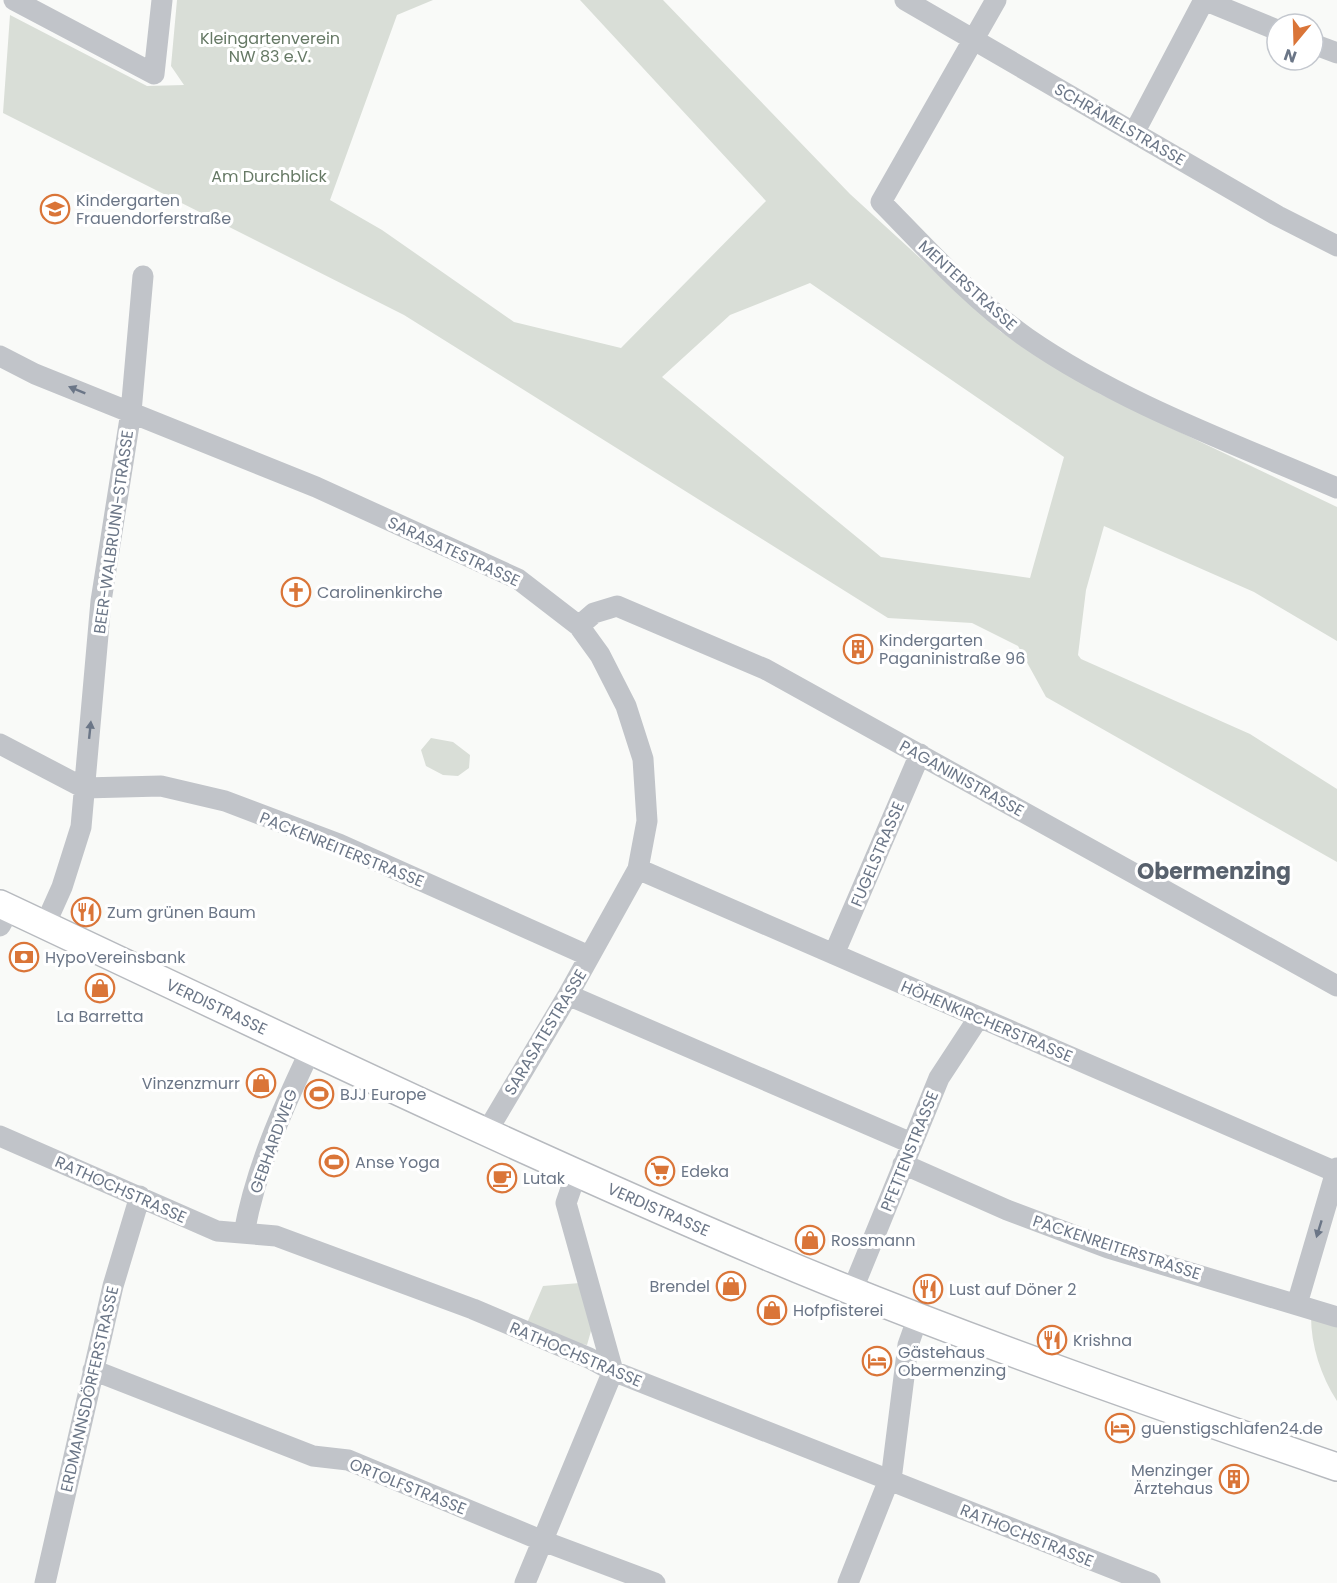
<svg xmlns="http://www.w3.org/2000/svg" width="1337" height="1583" font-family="Poppins,sans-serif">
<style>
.green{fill:#d9ded7;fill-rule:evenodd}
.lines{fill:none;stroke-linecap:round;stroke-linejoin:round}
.major-casing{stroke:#b7babf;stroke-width:30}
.minor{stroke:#c1c4c9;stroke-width:21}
.major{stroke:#fff;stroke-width:27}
.oneway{fill:#6b7687}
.labels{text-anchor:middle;stroke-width:6;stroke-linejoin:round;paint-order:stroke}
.park-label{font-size:16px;fill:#667965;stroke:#fff}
.street-label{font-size:16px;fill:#6b7687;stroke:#fff}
.poi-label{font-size:16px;fill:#6b7687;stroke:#fff;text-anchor:start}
.district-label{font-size:22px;font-weight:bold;fill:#58616d;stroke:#fff}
</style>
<rect width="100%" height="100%" fill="#f9faf8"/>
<path class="green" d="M177 0H433L397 15 330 200 382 230 514 322 621 348 766 201 580 0H663L850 194 1001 332 1100 394 1337 507V641L1254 592 1104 526 1086 590 1078 655 1081 659 1250 734 1337 789V862L1046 697 1018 646 972 623 888 618 404 315 3 113 10 15 147 86 184 85 171 66ZM810 283 1064 457 1030 578 881 557 662 377 730 315Z
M431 738 453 742 470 755 469 768 458 776 443 775 426 766 421 750Z
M580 1283 593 1324 587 1345 570 1342 527 1323 543 1286Z
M1311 1316 1337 1325V1401C1321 1376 1311 1346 1311 1316Z"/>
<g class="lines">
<g class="major-casing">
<g id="major">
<path id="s1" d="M0 904C253 1023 505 1145 762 1254 951 1334 1144 1401 1337 1467"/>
</g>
</g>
<path class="minor" d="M14 0 154 74 162 0
M905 0 1278 216 1337 246
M996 0 881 202C927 249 973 300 1027 338 1121 403 1233 443 1337 488
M1204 0 1277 30
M1313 44 1337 53
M1134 133 1204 0
M0 356 35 374 316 487 518 579 579 626 600 655 626 706 643 759 647 821 638 869 568 995 486 1133
M579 626 594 613 617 606 765 669 1337 986
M0 744 84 788
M84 788 161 786 225 801 339 844 589 956
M638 869 1336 1172
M45 925 62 887 81 827 101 601 131 412 143 276
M0 926 10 908
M834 954 920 754
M568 995 911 1143
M0 1136 217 1231 276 1236 473 1309 589 1358 613 1371 1150 1583
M903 1164 1007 1210 1108 1248 1337 1317
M244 1233C256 1168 282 1110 310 1051
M852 1291 939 1078 979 1017
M1297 1304 1337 1168
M93 1370 313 1456 348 1460 543 1541 655 1583
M45 1583 113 1286 140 1196
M525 1583 613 1371 566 1203 576 1174
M848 1583 892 1472 908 1345 918 1317"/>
<use href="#major" class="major"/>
</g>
<defs><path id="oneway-solid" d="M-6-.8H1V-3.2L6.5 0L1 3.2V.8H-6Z" transform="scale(1.5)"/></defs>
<g class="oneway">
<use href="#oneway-solid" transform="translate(77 390) rotate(-158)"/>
<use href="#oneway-solid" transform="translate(90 730) rotate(-84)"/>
<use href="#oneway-solid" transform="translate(1319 1229) rotate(107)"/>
</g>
<defs>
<g id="school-ring" transform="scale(1.5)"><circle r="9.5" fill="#fff" stroke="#da7538" stroke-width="1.5"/><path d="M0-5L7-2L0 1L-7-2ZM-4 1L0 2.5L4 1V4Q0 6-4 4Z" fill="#da7538"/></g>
<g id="church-ring" transform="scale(1.5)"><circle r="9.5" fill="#fff" stroke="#da7538" stroke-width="1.5"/><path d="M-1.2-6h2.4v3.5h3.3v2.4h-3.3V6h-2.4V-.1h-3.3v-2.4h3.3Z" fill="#da7538"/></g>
<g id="building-ring" transform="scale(1.5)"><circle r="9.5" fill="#fff" stroke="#da7538" stroke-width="1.5"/><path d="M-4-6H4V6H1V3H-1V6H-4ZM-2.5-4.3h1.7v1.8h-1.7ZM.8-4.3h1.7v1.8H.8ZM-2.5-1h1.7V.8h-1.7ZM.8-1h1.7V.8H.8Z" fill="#da7538"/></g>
<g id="restaurant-ring" transform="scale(1.5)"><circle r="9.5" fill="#fff" stroke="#da7538" stroke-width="1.5"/><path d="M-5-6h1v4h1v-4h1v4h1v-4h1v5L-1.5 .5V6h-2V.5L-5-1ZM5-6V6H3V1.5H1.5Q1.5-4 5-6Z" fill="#da7538"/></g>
<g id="bank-ring" transform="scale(1.5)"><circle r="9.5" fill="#fff" stroke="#da7538" stroke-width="1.5"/><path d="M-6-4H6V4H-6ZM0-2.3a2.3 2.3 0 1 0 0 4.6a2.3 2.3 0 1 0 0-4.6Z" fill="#da7538"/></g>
<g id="shop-ring" transform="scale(1.5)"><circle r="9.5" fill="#fff" stroke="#da7538" stroke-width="1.5"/><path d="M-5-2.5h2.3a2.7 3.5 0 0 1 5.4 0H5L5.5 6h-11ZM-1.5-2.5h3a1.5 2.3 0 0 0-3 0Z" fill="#da7538"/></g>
<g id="stadium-ring" transform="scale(1.5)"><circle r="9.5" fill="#fff" stroke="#da7538" stroke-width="1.5"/><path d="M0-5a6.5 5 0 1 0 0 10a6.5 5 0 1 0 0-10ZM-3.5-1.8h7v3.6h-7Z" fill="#da7538"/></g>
<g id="supermarket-ring" transform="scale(1.5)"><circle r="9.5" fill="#fff" stroke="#da7538" stroke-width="1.5"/><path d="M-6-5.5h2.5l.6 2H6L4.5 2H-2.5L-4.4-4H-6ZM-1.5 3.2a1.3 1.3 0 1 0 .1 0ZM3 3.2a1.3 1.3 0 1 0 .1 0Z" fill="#da7538"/></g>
<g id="cafe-ring" transform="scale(1.5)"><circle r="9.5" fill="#fff" stroke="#da7538" stroke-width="1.5"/><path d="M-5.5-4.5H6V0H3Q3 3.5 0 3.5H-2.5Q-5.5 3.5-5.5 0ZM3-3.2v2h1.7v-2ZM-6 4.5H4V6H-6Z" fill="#da7538"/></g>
<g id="hotel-ring" transform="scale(1.5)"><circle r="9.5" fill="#fff" stroke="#da7538" stroke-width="1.5"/><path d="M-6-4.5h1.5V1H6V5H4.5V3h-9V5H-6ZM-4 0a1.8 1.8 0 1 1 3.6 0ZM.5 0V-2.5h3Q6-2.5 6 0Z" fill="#da7538"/></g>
</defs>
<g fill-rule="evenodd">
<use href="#school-ring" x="55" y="209"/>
<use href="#church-ring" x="296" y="592"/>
<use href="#building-ring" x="858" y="649"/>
<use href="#restaurant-ring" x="86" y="912"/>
<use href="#bank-ring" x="24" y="957"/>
<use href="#shop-ring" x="100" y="988"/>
<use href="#shop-ring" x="261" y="1083"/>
<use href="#stadium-ring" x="319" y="1094"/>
<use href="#stadium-ring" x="334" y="1162"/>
<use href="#supermarket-ring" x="660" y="1171"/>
<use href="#cafe-ring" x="502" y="1178"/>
<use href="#shop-ring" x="810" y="1240"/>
<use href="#shop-ring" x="731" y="1286"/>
<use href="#restaurant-ring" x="928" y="1289"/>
<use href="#shop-ring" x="772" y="1310"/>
<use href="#restaurant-ring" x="1052" y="1340"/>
<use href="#hotel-ring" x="877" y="1361"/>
<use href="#hotel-ring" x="1120" y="1428"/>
<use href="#building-ring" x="1234" y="1479"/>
</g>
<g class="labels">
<g class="park-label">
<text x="270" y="44">Kleingartenverein<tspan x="270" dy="18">NW 83 e.V.</tspan></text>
<text x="269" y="182">Am Durchblick</text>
</g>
<g class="street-label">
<text transform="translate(1120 124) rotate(30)" y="6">SCHRÄMELSTRASSE</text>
<text transform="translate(968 285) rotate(42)" y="6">MENTERSTRASSE</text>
<text transform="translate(113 532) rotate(-82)" y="6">BEER-WALBRUNN-STRASSE</text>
<text transform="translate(454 551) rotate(25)" y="6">SARASATESTRASSE</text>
<text transform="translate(962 778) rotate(29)" y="6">PAGANINISTRASSE</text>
<text transform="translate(342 849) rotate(22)" y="6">PACKENREITERSTRASSE</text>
<text transform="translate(877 854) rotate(-67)" y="6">FUGELSTRASSE</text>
<text dy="6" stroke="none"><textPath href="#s1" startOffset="240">VERDISTRASSE</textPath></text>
<text transform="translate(987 1021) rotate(23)" y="6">HÖHENKIRCHERSTRASSE</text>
<text transform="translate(545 1032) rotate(-59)" y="6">SARASATESTRASSE</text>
<text transform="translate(273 1141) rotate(-70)" y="6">GEBHARDWEG</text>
<text transform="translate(909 1151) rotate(-68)" y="6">PFETTENSTRASSE</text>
<text transform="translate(121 1189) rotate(24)" y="6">RATHOCHSTRASSE</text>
<text dy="6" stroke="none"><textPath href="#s1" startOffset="726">VERDISTRASSE</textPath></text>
<text transform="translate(1117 1247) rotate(18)" y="6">PACKENREITERSTRASSE</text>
<text transform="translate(576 1354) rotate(23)" y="6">RATHOCHSTRASSE</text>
<text transform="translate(89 1389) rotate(-77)" y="6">ERDMANNSDÖRFERSTRASSE</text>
<text transform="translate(408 1486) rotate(22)" y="6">ORTOLFSTRASSE</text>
<text transform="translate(1027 1535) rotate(22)" y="6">RATHOCHSTRASSE</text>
</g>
<g class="poi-label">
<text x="76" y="206">Kindergarten<tspan x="76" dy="18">Frauendorferstraße</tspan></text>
<text x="317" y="598">Carolinenkirche</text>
<text x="879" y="646">Kindergarten<tspan x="879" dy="18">Paganinistraße 96</tspan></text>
<text x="107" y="918">Zum grünen Baum</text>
<text x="45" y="963">HypoVereinsbank</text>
<text x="100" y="1022" text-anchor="middle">La Barretta</text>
<text x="240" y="1089" text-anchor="end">Vinzenzmurr</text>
<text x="340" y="1100">BJJ Europe</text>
<text x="355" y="1168">Anse Yoga</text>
<text x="681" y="1177">Edeka</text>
<text x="523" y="1184">Lutak</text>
<text x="831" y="1246">Rossmann</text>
<text x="710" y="1292" text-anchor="end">Brendel</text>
<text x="949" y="1295">Lust auf Döner 2</text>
<text x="793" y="1316">Hofpfisterei</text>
<text x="1073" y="1346">Krishna</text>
<text x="898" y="1358">Gästehaus<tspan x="898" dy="18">Obermenzing</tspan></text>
<text x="1141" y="1434">guenstigschlafen24.de</text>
<text x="1213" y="1476" text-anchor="end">Menzinger<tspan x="1213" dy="18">Ärztehaus</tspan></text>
</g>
<g class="district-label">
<text x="1214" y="879">Obermenzing</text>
</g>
</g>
<g transform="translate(1295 42) rotate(199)"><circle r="28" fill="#ffffff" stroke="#c4c8cf" stroke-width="1.5"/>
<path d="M0-4.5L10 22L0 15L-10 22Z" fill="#da7538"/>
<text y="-9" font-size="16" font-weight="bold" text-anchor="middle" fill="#6b7687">N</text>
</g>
</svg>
